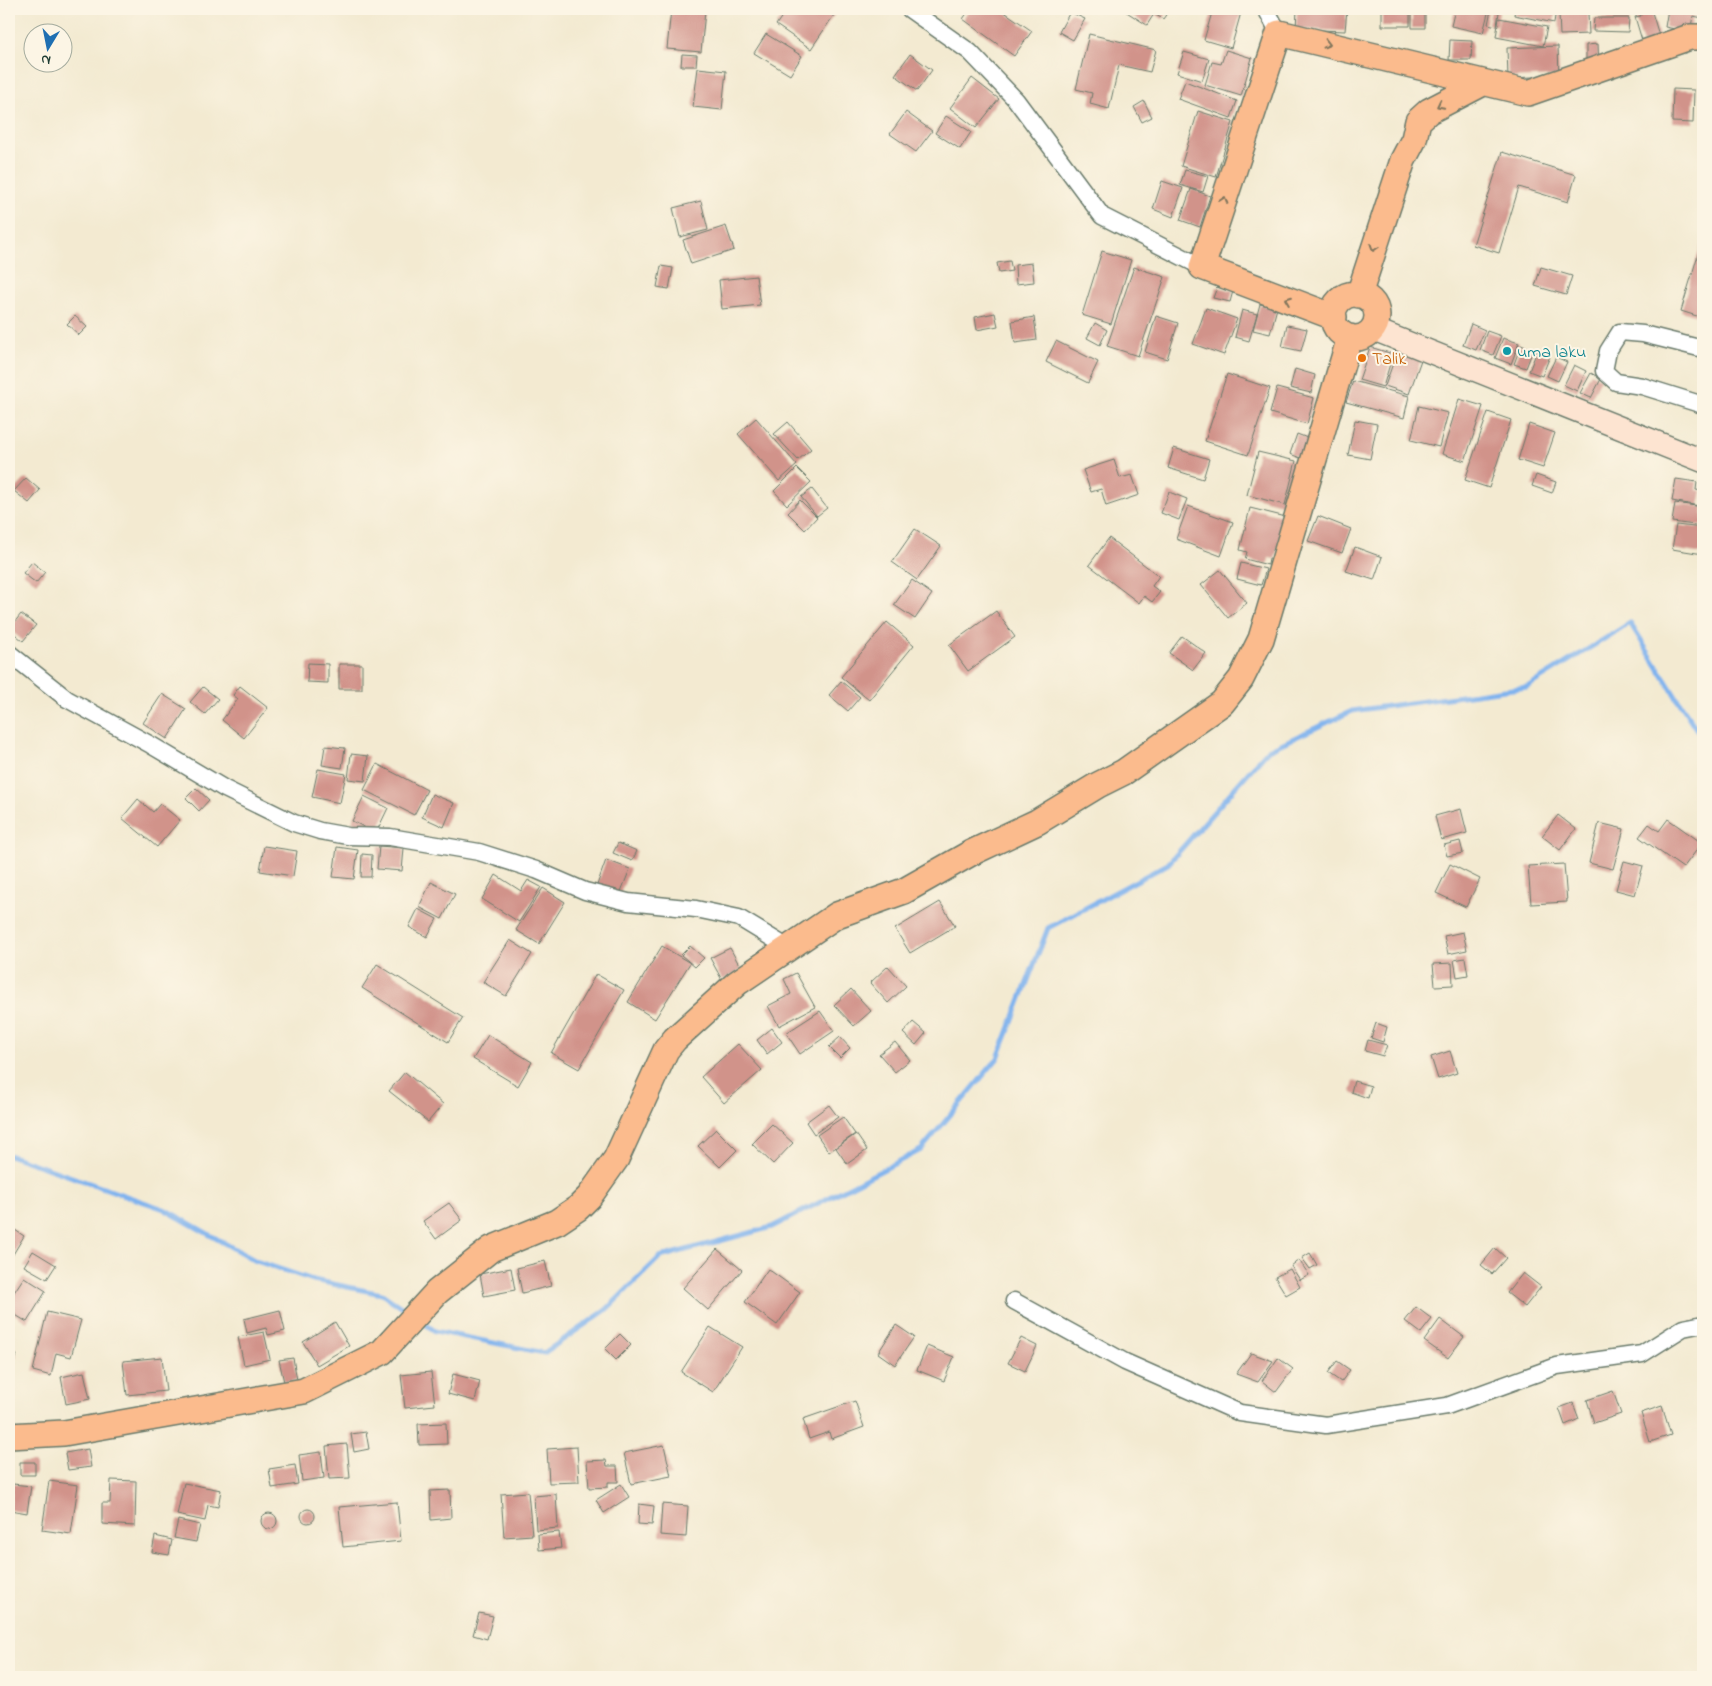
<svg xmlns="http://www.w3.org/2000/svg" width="1712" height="1686" font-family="'Indie Flower',sans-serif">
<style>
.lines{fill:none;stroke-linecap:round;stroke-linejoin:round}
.stream{stroke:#81b4ee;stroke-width:5}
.building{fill:#d1938a}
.street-casing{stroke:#697a6b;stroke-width:19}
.secondary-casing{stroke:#697a6b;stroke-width:25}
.primary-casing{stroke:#697a6b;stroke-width:28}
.street{stroke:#fff;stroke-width:16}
.secondary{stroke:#fde4d1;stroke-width:22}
.primary{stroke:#fbbb8d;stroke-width:25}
.oneway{stroke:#82765c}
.culture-dot{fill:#0f9aa8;stroke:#fcf5e5;stroke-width:2}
.food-dot{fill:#e8710a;stroke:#fcf5e5;stroke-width:2}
.labels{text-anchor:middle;stroke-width:4;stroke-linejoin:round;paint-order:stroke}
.culture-label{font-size:18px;fill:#0d838f;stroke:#fcf5e5;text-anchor:start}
.food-label{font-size:18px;fill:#c56008;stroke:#fcf5e5;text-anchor:start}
</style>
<rect width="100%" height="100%" fill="#fcf5e5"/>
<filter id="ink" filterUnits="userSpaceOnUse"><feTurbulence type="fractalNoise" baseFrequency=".02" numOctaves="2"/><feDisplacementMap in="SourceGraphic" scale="10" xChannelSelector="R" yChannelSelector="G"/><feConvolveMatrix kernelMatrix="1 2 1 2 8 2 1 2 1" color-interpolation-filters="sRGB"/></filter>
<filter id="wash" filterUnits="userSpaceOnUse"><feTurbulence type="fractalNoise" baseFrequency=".0096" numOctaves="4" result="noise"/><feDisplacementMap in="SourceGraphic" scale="20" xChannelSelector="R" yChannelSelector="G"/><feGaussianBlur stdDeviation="1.12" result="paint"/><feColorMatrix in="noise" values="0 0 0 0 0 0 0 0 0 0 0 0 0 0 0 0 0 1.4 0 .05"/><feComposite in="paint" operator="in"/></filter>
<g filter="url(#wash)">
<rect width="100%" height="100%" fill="#f3ead1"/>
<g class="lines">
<path class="stream" d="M9 1155 164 1209 256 1261 313 1280 382 1294 410 1313
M421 1321 435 1331 544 1353 606 1310 660 1257 772 1227 921 1150 998 1058 1048 928 1168 864 1268 750 1352 711 1527 687 1630 623 1703 740"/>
</g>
<g id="blocks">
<path class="building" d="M671 9 705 11 701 52 667 49Z
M787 9H838L811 49 776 25Z
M970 9H1005L1003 11 1032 31 1014 56 963 19Z
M1122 9H1170L1163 19 1154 14 1147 25Z
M1213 9H1242L1231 48 1204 40Z
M1297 9H1347L1345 31 1296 29Z
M1382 9H1410V26H1382Z
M1412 9H1425V28H1412Z
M1455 9H1489L1483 33 1451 26Z
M1515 9H1556L1554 23 1514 15Z
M1590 9H1626V12L1591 13Z
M1639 9H1651L1661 42 1644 47 1635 17 1641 16Z
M1668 9H1703V18L1693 16 1690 32 1665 27Z
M1491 10 1499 12 1497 26 1488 24Z
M1070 12 1085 19 1073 40 1059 32Z
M1588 13 1589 34 1560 35 1559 14Z
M1499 18 1547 27 1543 46 1496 37Z
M1594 18H1629L1628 32 1593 31Z
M766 34 802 56 790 75 754 53Z
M1089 34 1156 50 1150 72 1119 65 1109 109 1090 104 1092 93 1076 89Z
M1450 40 1472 41 1471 60H1449Z
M1598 44 1599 69 1586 70V45Z
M1558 46 1559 76 1508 78 1507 48Z
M1226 50 1252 58 1241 96 1205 85 1212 62 1221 64Z
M1184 52 1209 59 1202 81 1177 73Z
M682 54 697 55 696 66H681Z
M910 54 932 70 917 91 895 75Z
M698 68 726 71 722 110 693 107Z
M972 78 999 99 976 128 950 108Z
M1185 81 1237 101 1231 118 1178 99Z
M1673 89 1694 90 1693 123 1672 122Z
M1144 101 1152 117 1142 122 1134 107Z
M1198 111 1233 122 1216 177 1181 166Z
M906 112 932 131 916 152 890 134Z
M946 116 971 132 960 149 935 133Z
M1502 152 1576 175 1568 202 1519 187 1499 253 1473 245Z
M1185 170 1208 176 1203 192 1180 185Z
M1162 181 1183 188 1173 217 1153 209Z
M1191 189 1210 196 1200 227 1180 220Z
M701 201 708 230 680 237 673 208Z
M726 226 734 250 691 264 683 240Z
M1703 238V318L1681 311Z
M1102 251 1131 260 1111 324 1082 315Z
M1010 261 1012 271 999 273 997 263Z
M1032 263 1034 282 1016 284 1015 265Z
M661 266 673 268 669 289 657 287Z
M1134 267 1165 277 1138 356 1107 346Z
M1541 267 1572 276 1566 295 1535 286Z
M756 276 760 305 722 309 719 280Z
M1217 287 1233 291 1230 302 1213 298Z
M1260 304 1277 308 1270 334 1253 330Z
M1206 308 1237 319 1224 355 1193 344Z
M1242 310 1257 314 1249 341 1235 337Z
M995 313 998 326 977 330 975 317Z
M75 316 87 327 79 335 67 324Z
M1156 316 1178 323 1167 359 1145 352Z
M1034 317 1037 340 1015 343 1012 321Z
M1095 323 1107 330 1100 345 1087 338Z
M1471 324 1485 330 1476 350 1463 345Z
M1287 325 1307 329 1301 351 1282 347Z
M1487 331 1501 336 1493 355 1480 350Z
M1503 338 1519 343 1511 364 1495 358Z
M1056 341 1098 362 1088 383 1046 362Z
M1521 345 1533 350 1526 368 1514 364Z
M1370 347 1393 354 1383 387 1359 380Z
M1398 349 1422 357 1409 394 1385 386Z
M1537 351 1550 356 1542 376 1529 371Z
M1556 357 1567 362 1558 381 1547 376Z
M1574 365 1586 371 1577 391 1564 385Z
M1295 369 1315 375 1311 393 1290 388Z
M1591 373 1601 379 1591 398 1580 393Z
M1227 374 1270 388 1248 455 1205 441Z
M1353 381 1409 396 1404 418 1346 402Z
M1277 388 1314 398 1307 424 1270 413Z
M1459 399 1483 406 1465 461 1442 454Z
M1419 406 1448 413 1439 447 1411 440Z
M1488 412 1511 420 1489 488 1465 480Z
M756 418 797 465 779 481 738 434Z
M1355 420 1377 424 1370 459 1348 455Z
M788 422 811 449 798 460 774 434Z
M1529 424 1555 433 1543 468 1518 460Z
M1297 434 1310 439 1303 459 1290 454Z
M1174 448 1209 459 1203 479 1168 468Z
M1258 452 1296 461 1285 505 1247 495Z
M1114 460 1120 478 1132 475 1139 495 1106 506 1101 489 1091 492 1083 470Z
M797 468 811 482 787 505 774 491Z
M1536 475 1556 482 1552 493 1532 486Z
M26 478 40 490 29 503 14 491Z
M1676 479 1697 482 1696 490 1702 491 1699 506 1672 501Z
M812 489 827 508 817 516 801 497Z
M1169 492 1187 499 1179 520 1161 513Z
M800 500 817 517 805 530 788 513Z
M1675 503 1703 507 1702 526 1672 522Z
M1188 506 1233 522 1221 556 1176 539Z
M1250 508 1286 517 1275 559 1269 558 1268 565 1245 559 1247 552 1240 550Z
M1318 516 1351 529 1342 553 1308 541Z
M1676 525 1703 528V554L1672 549Z
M915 529 941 546 917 580 892 562Z
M1109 538 1159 576 1152 586 1160 592 1152 602 1144 596 1139 603 1089 565Z
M1355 547 1382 557 1374 580 1346 571Z
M32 562 45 572 36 583 23 573Z
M1241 563 1266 569 1261 585 1237 579Z
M1220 570 1247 603 1228 618 1201 585Z
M912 580 932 594 915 619 894 605Z
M996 611 1015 637 968 671 949 645Z
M21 614 36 625 23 641 9 629Z
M887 622 914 645 869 700 841 677Z
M1182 636 1206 653 1193 670 1169 653Z
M308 663 328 664V683L307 682Z
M339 664H362V689H339Z
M841 681 860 697 848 711 829 695Z
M240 686 268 708 244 738 222 720 238 699 233 695Z
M203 687 218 699 205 714 190 702Z
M162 694 186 709 167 739 143 723Z
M325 746 345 748 342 768 322 765Z
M351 754 368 756 365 781 348 779Z
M377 764 427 790 414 815 364 790Z
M318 769 346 774 340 803 312 797Z
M196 788 209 800 199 811 186 798Z
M432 794 454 803 444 827 422 817Z
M364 796 388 808 376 833 352 821Z
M138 799 153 812 160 804 180 820 157 847 122 818Z
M1461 809 1467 833 1441 840 1435 816Z
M1558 815 1576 829 1560 850 1542 836Z
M1668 819 1702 843 1683 868 1639 837 1649 824 1659 831Z
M1599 823 1624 829 1613 869 1589 863Z
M1460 841 1463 853 1447 856 1444 845Z
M618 843 637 851 632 861 613 853Z
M264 846 297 851 293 876 260 871Z
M379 846 404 848 402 871 377 869Z
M337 847 358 850 354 879 333 877Z
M362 854 372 855 371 877H361Z
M606 860 630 869 620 894 597 885Z
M1624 861 1643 866 1635 895 1616 890Z
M1450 864 1480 879 1466 907 1436 893Z
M1564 864 1567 902 1531 904 1528 866Z
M496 875 521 891 528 880 541 887 519 922 482 899Z
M431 882 455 894 442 919 419 907Z
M543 888 565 902 539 944 516 930Z
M940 902 955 926 910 953 895 929Z
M418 909 437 919 427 937 409 927Z
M1463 932 1467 950 1448 954 1444 936Z
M510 940 532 954 506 996 483 982Z
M662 946 690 963 655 1019 628 1002Z
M690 946 704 958 695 967 681 955Z
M730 948 742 970 722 980 710 958Z
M1465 958 1468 975 1457 977 1454 960Z
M1452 963 1453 985 1435 986 1433 964Z
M377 964 463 1018 448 1042 362 988Z
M888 966 906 986 888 1003 870 983Z
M796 973 815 1007 779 1026 768 1006 791 994 784 979Z
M596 974 624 990 579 1069 551 1053Z
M851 989 871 1011 854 1026 834 1005Z
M820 1011 834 1031 800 1054 786 1033Z
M913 1022 926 1033 916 1045 903 1033Z
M1376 1023 1387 1027 1383 1042 1371 1038Z
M772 1028 782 1042 767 1054 757 1040Z
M488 1035 532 1062 518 1086 473 1059Z
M840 1037 850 1048 840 1058 829 1047Z
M1368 1040 1387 1045 1383 1056 1365 1051Z
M895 1042 910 1060 895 1072 879 1054Z
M738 1044 762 1070 724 1103 701 1077Z
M1450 1051 1457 1073 1438 1079 1431 1057Z
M405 1072 443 1104 428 1122 389 1091Z
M1354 1081 1371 1086 1368 1098 1351 1092Z
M829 1105 838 1117 814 1134 806 1122Z
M843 1117 855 1134 829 1152 817 1135Z
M772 1124 793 1143 773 1164 752 1144Z
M716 1129 737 1150 720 1167 698 1146Z
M856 1134 867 1150 847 1164 836 1148Z
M449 1203 462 1220 436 1239 423 1221Z
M9 1226 24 1236 9 1261Z
M1495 1248 1506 1258 1492 1274 1481 1265Z
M717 1249 742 1270 708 1310 683 1288Z
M33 1251 56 1265 47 1279 24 1266Z
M1310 1253 1317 1265 1310 1269 1302 1258Z
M1299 1260 1309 1275 1300 1280 1291 1266Z
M545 1261 551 1286 522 1293 517 1268Z
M511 1268 515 1290 484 1296 480 1274Z
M768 1269 800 1292 777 1325 745 1302Z
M1290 1269 1300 1287 1286 1295 1275 1277Z
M1523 1273 1541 1287 1525 1307 1507 1293Z
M24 1277 46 1291 27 1322 9 1311V1300Z
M1416 1307 1432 1319 1421 1333 1405 1321Z
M280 1310 285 1331 268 1335 266 1328 247 1333 244 1319Z
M47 1312 81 1320 71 1357 56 1353 51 1376 33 1371Z
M1440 1319 1464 1337 1448 1358 1424 1341Z
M335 1322 349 1346 317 1365 303 1342Z
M896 1325 914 1337 895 1365 878 1353Z
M710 1327 742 1347 713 1392 681 1372Z
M264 1332 270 1359 244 1365 238 1337Z
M620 1334 631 1345 616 1360 605 1349Z
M1021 1338 1037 1346 1025 1371 1008 1363Z
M927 1346 954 1357 944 1381 917 1370Z
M9 1349 17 1355 10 1366 9 1365Z
M1251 1353 1273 1361 1258 1382 1236 1374Z
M162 1357 166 1391 127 1395 123 1361Z
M293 1358 297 1380 284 1382 279 1360Z
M1278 1358 1293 1369 1276 1392 1262 1381Z
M1337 1361 1350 1370 1341 1382 1328 1373Z
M84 1372 90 1399 66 1404 61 1377Z
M431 1372 435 1405 405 1408 401 1375Z
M453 1374 480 1381 475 1401 448 1394Z
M1613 1391 1621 1414 1594 1423 1587 1400Z
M855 1401 864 1427 831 1439 829 1432 809 1439 803 1419Z
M1573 1403 1579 1419 1565 1425 1559 1408Z
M1662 1406 1671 1435 1650 1442 1641 1413Z
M446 1423 447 1444 419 1445 418 1424Z
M366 1432 369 1449 354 1452 351 1434Z
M347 1444 350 1478 329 1479 326 1446Z
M664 1445 671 1476 631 1484 624 1453Z
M577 1447 579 1482 549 1483 547 1449Z
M88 1449 91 1467 68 1470 65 1453Z
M321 1452 324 1478 302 1481 299 1455Z
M606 1460 607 1466H617L618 1482H608V1487L589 1488 587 1461Z
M20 1462H35V1475H20Z
M295 1465 298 1484 272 1488 269 1469Z
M111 1480 136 1481 135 1526 102 1524V1503H110Z
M49 1481 78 1485 71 1534 42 1530Z
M184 1483 221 1490 218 1507 208 1505 205 1521 177 1515Z
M13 1484 31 1486 27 1513 10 1510Z
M621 1484 629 1497 604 1513 596 1500Z
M450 1490 451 1518 431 1520 430 1491Z
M528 1492 532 1535 504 1537 501 1494Z
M556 1494 558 1528 536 1530 534 1496Z
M397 1502 401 1541 343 1547 339 1507Z
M639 1504 654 1506 652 1525 638 1524Z
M662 1504 688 1506 686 1537 660 1535Z
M301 1516a7 7 0 1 1 14 0a7 7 0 1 1-14 0Z
M261 1521a8 8 0 1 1 16 0a8 8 0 1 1-16 0Z
M178 1520 200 1525 196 1542 174 1538Z
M559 1532 561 1548 539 1550 538 1534Z
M155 1536 172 1540 169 1555 152 1552Z
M479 1613 493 1616 487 1639 473 1635Z"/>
</g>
</g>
<g filter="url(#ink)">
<use href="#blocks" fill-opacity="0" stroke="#697a6b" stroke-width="1"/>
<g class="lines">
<g class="street-casing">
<path id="street" d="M909 9 970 52 1016 100 1102 216 1202 267
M1266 9 1279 33
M1703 349 1643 334 1620 332 1608 351 1604 371 1616 382 1642 386 1703 405
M9 653 67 699 151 745 225 789 294 823 320 831 348 836 390 837 479 852 536 870 585 891 628 902 696 909 739 918 790 949
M1014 1301 1125 1362 1240 1413 1326 1425 1447 1406 1557 1366 1642 1354 1683 1328 1703 1324"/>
</g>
<g class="secondary-casing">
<path id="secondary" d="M1373 329 1703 461"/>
</g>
<g class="primary-casing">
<path id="primary" d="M1333 316a22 22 0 1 1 44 0a22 22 0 1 1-44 0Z
M1359 295 1403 160 1414 139 1418 121 1429 111 1483 83
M1334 317 1202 267 1279 33 1528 93 1690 37H1703
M9 1436 64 1433 304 1391 382 1352 437 1292 491 1249 557 1222 578 1208 589 1197 616 1159 666 1050 675 1039 737 983 837 915 904 891 971 853 1037 822 1098 785 1124 772 1222 703 1241 679 1261 639 1350 337"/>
</g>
<use href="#street" class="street"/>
<use href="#secondary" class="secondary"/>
<use href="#primary" class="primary"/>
</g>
<defs><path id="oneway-chevron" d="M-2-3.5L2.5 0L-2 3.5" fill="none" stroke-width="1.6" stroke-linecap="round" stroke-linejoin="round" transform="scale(1.25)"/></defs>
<g class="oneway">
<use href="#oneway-chevron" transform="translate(1327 44) rotate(14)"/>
<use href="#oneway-chevron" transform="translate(1440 105) rotate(153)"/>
<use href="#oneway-chevron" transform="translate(1224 200) rotate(-72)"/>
<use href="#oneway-chevron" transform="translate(1374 248) rotate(108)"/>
<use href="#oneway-chevron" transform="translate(1288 300) rotate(-159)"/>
</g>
</g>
<circle class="culture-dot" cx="1507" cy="351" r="5"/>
<circle class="food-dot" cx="1362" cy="358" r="5"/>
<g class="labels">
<g class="culture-label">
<text x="1517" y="357">uma laku</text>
</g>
<g class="food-label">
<text x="1372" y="364">Talik</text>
</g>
</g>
<rect width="1712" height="1686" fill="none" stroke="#fcf5e5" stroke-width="30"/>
<g transform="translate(48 48) rotate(190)"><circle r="24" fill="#fcf5e5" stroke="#a4ab9e"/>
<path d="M0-4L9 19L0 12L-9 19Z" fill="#1f6fb2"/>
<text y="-8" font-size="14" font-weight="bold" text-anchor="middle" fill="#1f3d34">N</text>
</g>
</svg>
